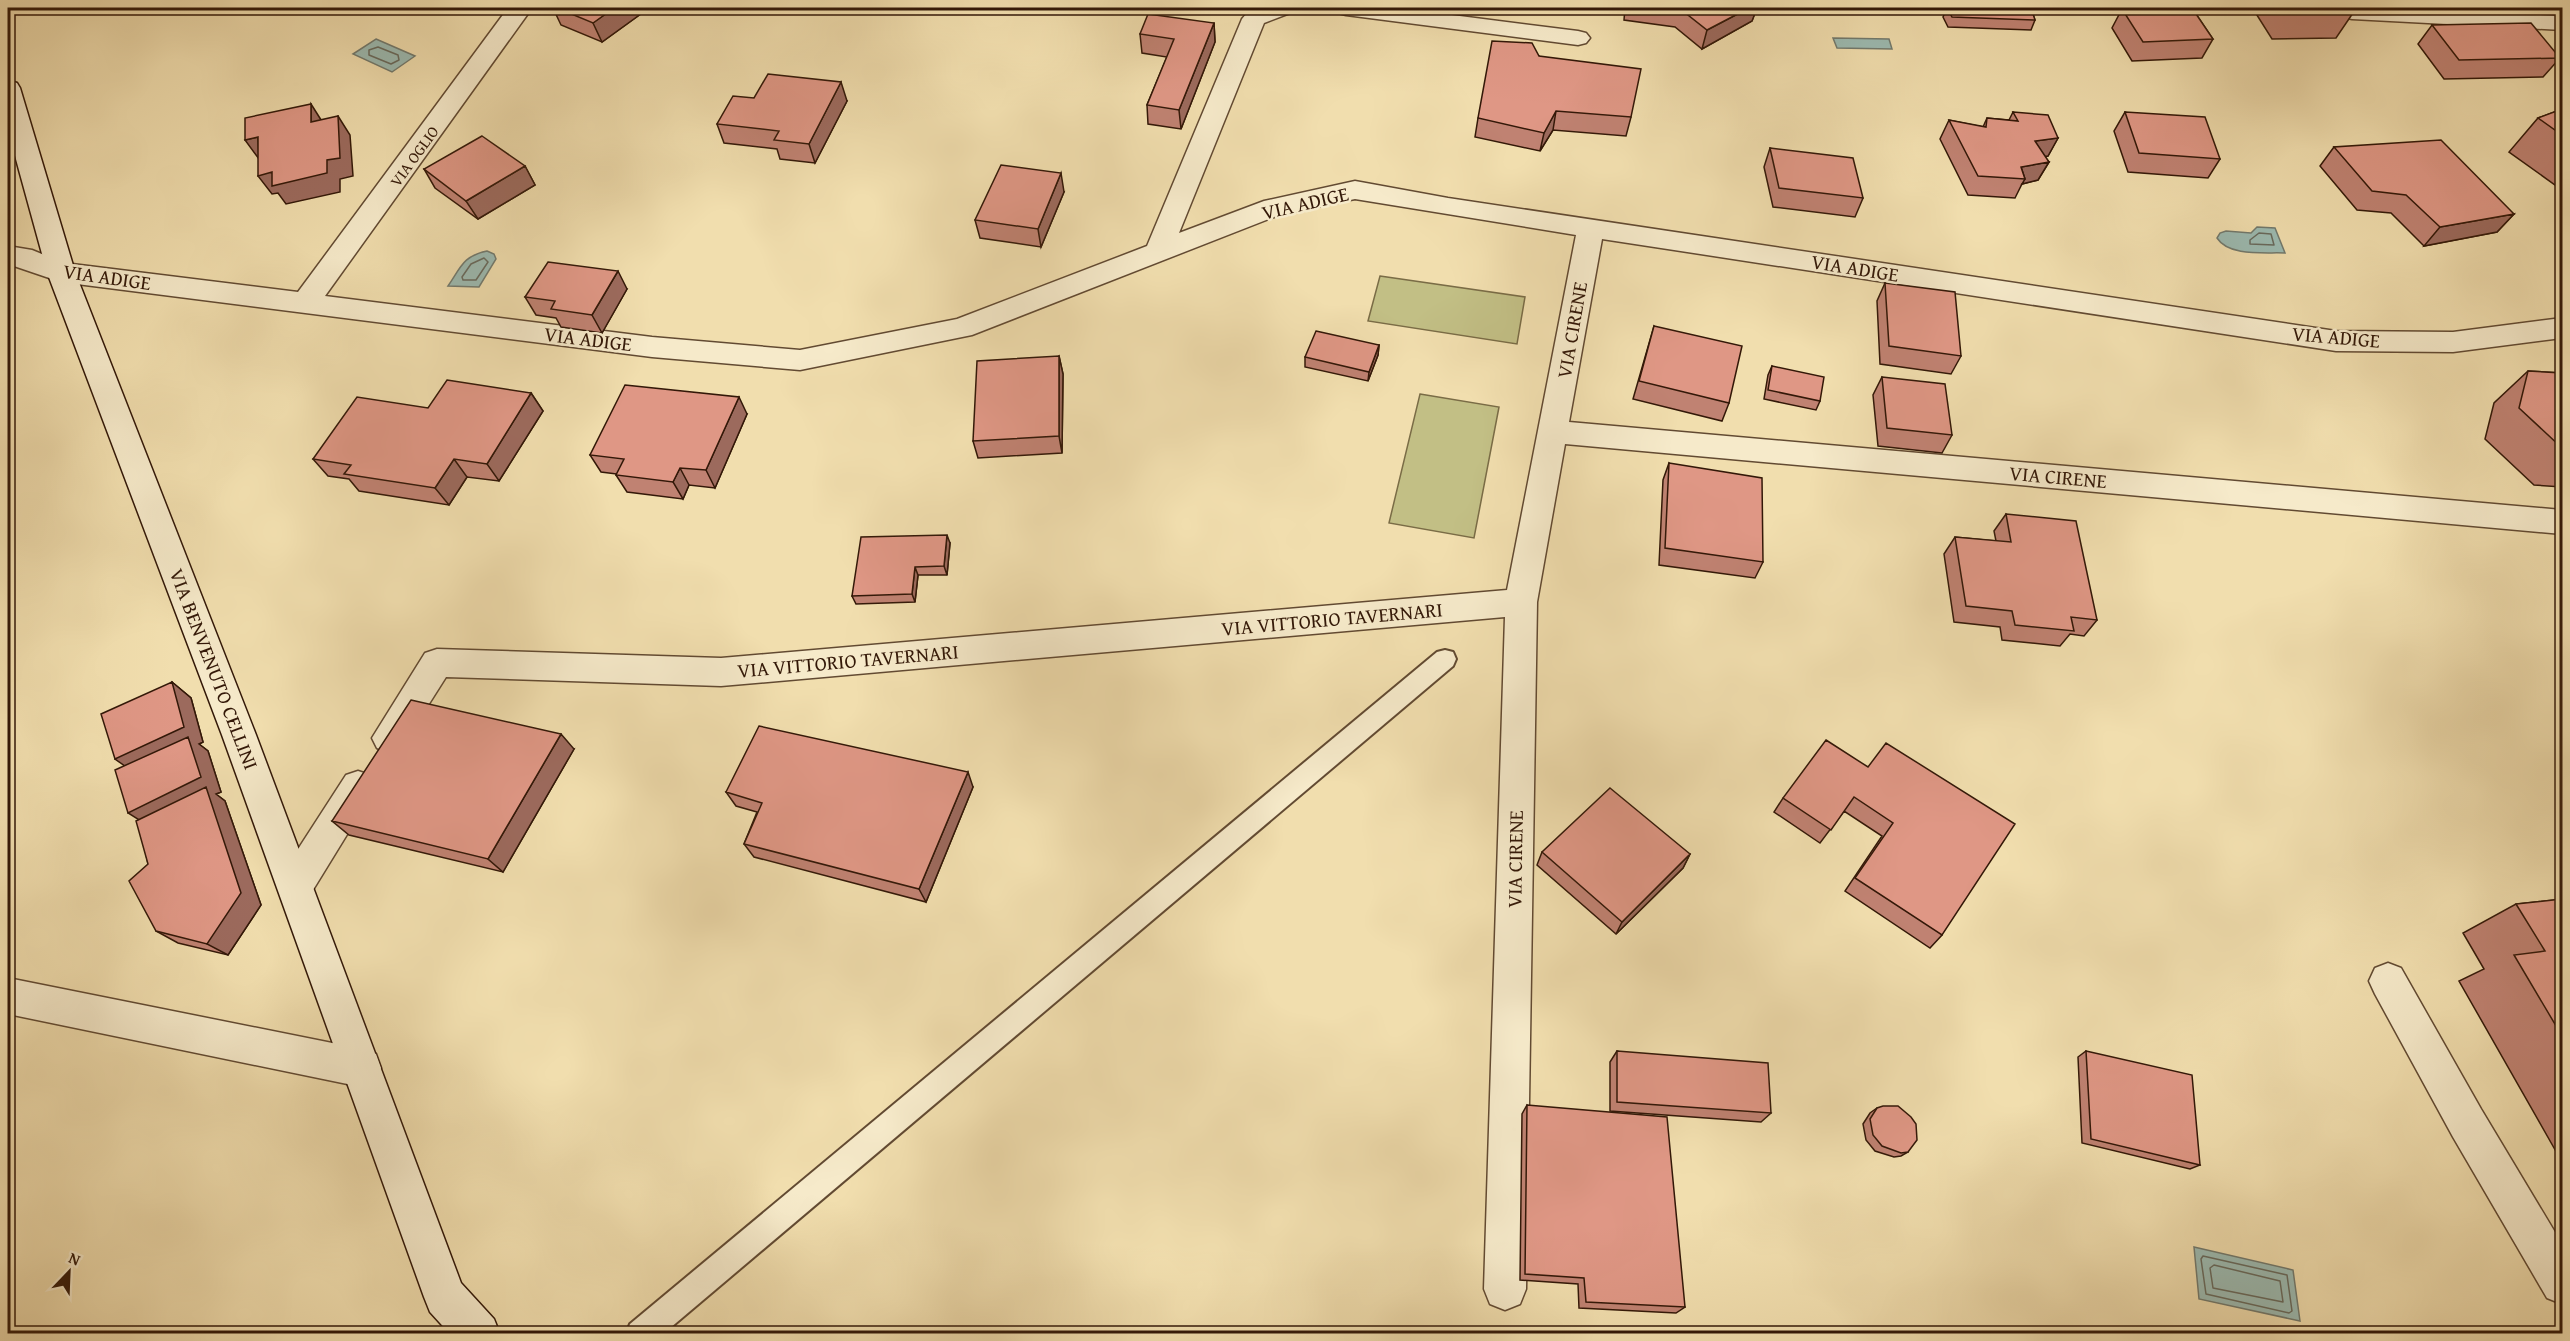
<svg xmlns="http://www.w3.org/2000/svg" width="2570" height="1341" font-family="'Gentium Book Plus',serif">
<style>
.green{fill:#c2bf85;stroke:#7a6c46;stroke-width:1.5}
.water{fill:#9cbbb2;stroke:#727a6e;stroke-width:1.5}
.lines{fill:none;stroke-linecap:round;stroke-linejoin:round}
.shore{stroke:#686a5d;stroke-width:1.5}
.lane-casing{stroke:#624a32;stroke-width:4}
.street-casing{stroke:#624a32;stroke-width:3}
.secondary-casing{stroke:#331808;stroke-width:3}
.lane{fill:#f6eaca;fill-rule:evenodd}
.street{fill:#f6eaca;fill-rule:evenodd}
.secondary{fill:#f6eaca;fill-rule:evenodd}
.wall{fill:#c08272;stroke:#331808;stroke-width:1.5}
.shaded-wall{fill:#9c6a5d;stroke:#331808;stroke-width:1.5}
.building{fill:#df9785;stroke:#331808;stroke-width:1.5}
.labels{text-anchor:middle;stroke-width:5;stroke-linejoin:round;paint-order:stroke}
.far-street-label{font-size:16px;fill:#331808;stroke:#f6eaca}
.street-label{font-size:20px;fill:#331808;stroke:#f6eaca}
</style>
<rect width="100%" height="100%" fill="#f1deae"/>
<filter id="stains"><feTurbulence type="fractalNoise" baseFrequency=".00333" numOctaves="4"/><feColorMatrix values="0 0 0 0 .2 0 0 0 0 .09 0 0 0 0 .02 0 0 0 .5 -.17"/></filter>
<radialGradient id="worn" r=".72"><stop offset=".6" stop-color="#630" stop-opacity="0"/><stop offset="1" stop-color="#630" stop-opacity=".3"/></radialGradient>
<path class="green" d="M1380 276 1525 297 1517 344 1368 321Z
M1420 394 1499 407 1474 538 1389 523Z"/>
<path class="water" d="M1833 38 1889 39 1892 49 1837 48Z
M376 39 415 56 392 72 353 54Z
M2257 227 2275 228 2285 253C2266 252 2229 257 2217 238L2220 233 2226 231 2251 233Z
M487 251 494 254 496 259 479 287 448 286C461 267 463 256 487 251Z
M2194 1247 2293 1270 2300 1321 2199 1299Z"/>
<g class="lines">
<path class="shore" d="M378 47 398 55 399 60 391 64 369 55V50Z
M2259 233 2271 234 2274 245 2250 244V240Z
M484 258 488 262 476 280H463L462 277 471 264Z
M2203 1256 2287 1275 2292 1311 2289 1313 2206 1294 2201 1259Z
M2214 1265 2280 1281 2283 1302 2213 1288 2210 1268Z"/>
<g class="lane-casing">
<path id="lane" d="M1445 650 1453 652 1456 659 1453 666 663 1334H626L630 1324 1437 652Z"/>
</g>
<g class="street-casing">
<path id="street" d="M508 8H532L325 296 652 337 800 350 957 319 1147 246 1242 19C1253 4 1277 8 1293 8L1290 13 1264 23 1179 233 1264 201 1355 181 1448 198 2336 331 2453 332 2562 318V338L2453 352 2336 351 1602 239 1569 422 2562 510V534L1565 444 1537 602 1526 1289 1520 1304 1505 1310 1490 1304 1484 1289 1505 617 721 686 446 677 401 748 389 753 377 748 372 738 425 653 437 649 721 658 1507 590 1576 235 1355 199 1279 215 972 335 800 370 652 357 61 282 8 264V246L32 250 64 263 298 292Z
M1334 8H1397L1578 31 1586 33 1590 38 1586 43 1578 45 1346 15 1338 13Z
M2319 8H2401L2562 16V30L2352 19 2323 13Z
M358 771 370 775 375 786 370 797 308 898 295 903 282 898 277 886 282 874 346 775Z
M2388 963 2401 968 2481 1109 2562 1244V1304L2547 1298 2453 1137 2375 994 2369 981 2375 968Z
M8 978 362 1049 376 1054 381 1068 376 1082 362 1087 8 1014Z"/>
</g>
<g class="secondary-casing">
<path id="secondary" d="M8 80 17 83 20 88 75 272 256 735 461 1283 494 1319 500 1334H450L430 1312 424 1297 222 735 47 272 8 130Z"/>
</g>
<use href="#lane" class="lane"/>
<use href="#street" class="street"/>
<use href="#secondary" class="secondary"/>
</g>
<path class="wall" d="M553 8H649L602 42 561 25Z
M1625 8H1757L1752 21 1702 49 1675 27 1624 20Z
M1947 8H2031L2035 20 2031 30 1948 27 1943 17Z
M2129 8H2192L2213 39 2202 58 2132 61 2112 28 2122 9H2130Z
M2258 8H2353L2355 10 2336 38 2272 39 2255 12Z
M1214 23 1215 42 1181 129 1148 124 1147 105 1167 57 1142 53 1140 34Z
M2432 25 2560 58 2543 77 2444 79 2418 44Z
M1539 56 1631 117 1626 136 1553 130 1540 151 1475 137 1478 118Z
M754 98 847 101 815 163 780 159 777 149 724 143 717 124Z
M2562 109V190L2509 152 2538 118Z
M2013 112 2058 138 2048 156 2045 157 2049 162 2038 180 2022 184 2015 198 1968 195 1940 139 1949 120 1983 127 1987 118 2009 120Z
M2125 112 2220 159 2208 178 2128 172 2114 131Z
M2334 147 2514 214 2497 232 2424 246 2391 213 2357 210 2320 166Z
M1770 148 1863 198 1855 217 1773 207 1764 167Z
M525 166 535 185 478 219 435 188 424 169Z
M1064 192 1041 247 980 238 975 220Z
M1885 283 1961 356 1951 374 1880 364 1877 301Z
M627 289 602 333 561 327 556 318 536 315 525 297Z
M1654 326 1729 403 1722 421 1633 399Z
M1379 345 1378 355 1368 381 1305 367V357Z
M1059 356 1063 374 1062 453 978 458 973 441Z
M1772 366 1820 401 1816 410 1764 399 1768 375Z
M2528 371 2562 373V487L2534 485 2485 439 2494 403Z
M1882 377 1952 435 1942 453 1878 446 1873 395Z
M531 393 543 411 499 481 467 477 449 505 359 491 349 479 328 476 313 459 428 408Z
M747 414 715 488 689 485 683 499 627 492 616 475 617 474 601 472 590 455Z
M1669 463 1763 562 1755 578 1659 565 1663 480Z
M2006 514 2097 620 2084 636 2070 634 2060 646 2002 640 2000 627 1954 622 1944 554 1955 537 1996 541 1994 531Z
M950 543 947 575H918L915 602 856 604 852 596Z
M172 682 191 698 203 742 199 744 208 751 221 792 216 794 225 801 261 905 228 955 178 943 156 931 148 864 139 820 124 766Z
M574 749 503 872 349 835 332 821Z
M1868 767 1942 935 1930 948 1845 891 1882 836 1844 811 1820 843 1774 812 1783 798Z
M973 787 926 902 754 857 744 844 757 812 736 806 726 792Z
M1542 852 1690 854 1683 868 1616 934 1537 865Z
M2562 899V1162L2459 981 2484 969 2463 933 2516 904Z
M1617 1051 1771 1113 1761 1122 1610 1111V1062Z
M2086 1051 2200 1165 2190 1169 2082 1143 2078 1057Z
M1527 1105 1685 1307 1676 1313 1579 1308 1578 1284 1520 1280 1522 1114Z
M1877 1108 1908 1152 1901 1156 1894 1157 1875 1151 1866 1140 1863 1124 1870 1113Z"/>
<path class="shaded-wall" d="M614 8H649L602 42 593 23Z
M1749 8H1757L1752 21 1702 49 1707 30Z
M1214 23 1215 42 1181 129 1179 110Z
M841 82 847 101 815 163 809 144Z
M311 104 323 123 311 122Z
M1556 111 1553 130 1540 151 1544 133Z
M338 116 350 135 353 176 340 179V192L286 204 278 193 272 194 258 176Z
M258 137 259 159 245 140Z
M2058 138 2048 156 2025 160 2035 141Z
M2049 162 2038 180 2022 184 2025 179 2021 167Z
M525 166 535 185 478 219 466 201Z
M1061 173 1064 192 1041 247 1038 229Z
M2514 214 2497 232 2424 246 2440 227Z
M618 271 627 289 602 333 592 315Z
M1379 345 1378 355 1368 381 1369 372Z
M1059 356 1063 374 1062 453 1059 436Z
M531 393 543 411 499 481 487 464Z
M739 397 747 414 715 488 706 470Z
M454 459 467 477 449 505 435 488Z
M680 468 689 485 683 499 673 482Z
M947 535 950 543 947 575 944 566Z
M915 567 918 575 915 602 912 594Z
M172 682 191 698 203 742 199 744 208 751 221 792 216 794 225 801 261 905 228 955 207 944 149 826 128 813 136 774 115 759Z
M561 734 574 749 503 872 488 859Z
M968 772 973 787 926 902 919 889Z
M1690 854 1683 868 1616 934 1622 922Z"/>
<path class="building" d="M557 8H614L593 23Z
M1676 8H1749L1707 30 1679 8Z
M1947 8H2031L2035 20 1952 17Z
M2167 8H2192L2213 39 2143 42 2122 9Z
M2288 8H2353L2355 10 2290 11Z
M1148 14 1214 23 1179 110 1147 105 1174 39 1140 34Z
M2531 23 2560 58 2459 60 2432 25Z
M1492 41 1532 43 1539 56 1641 69 1631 117 1556 111 1544 133 1478 118Z
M768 74 841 82 809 144 774 140 779 131 717 124 733 96 754 98Z
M311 104V122L338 116 340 158 327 160V173L272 186V172L258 176V137L245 140V118Z
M2562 109V135L2538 118Z
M2013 112 2048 115 2058 138 2035 141 2049 162 2021 167 2025 179 1978 176 1949 120 1986 127 1987 118 2018 121Z
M2125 112 2205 117 2220 159 2139 153Z
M482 136 525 166 466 201 424 169Z
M2441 140 2514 214 2440 227 2406 195 2372 191 2334 147Z
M1770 148 1853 158 1863 198 1779 188Z
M1001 165 1061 173 1038 229 975 220Z
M548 262 618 271 592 315 551 309 555 301 525 297Z
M1885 283 1955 292 1961 356 1889 346Z
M1654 326 1742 346 1729 403 1639 381Z
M1316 331 1379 345 1369 372 1305 357Z
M1059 356V436L973 441 977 361Z
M1772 366 1824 377 1820 401 1768 390Z
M2528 371 2562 373V448L2519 408Z
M1882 377 1945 384 1952 435 1887 428Z
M447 380 531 393 487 464 454 459 435 488 344 474 351 465 313 459 357 397 428 408Z
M625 385 739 397 706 470 680 468 673 482 616 475 624 459 590 455Z
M1669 463 1762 478 1763 562 1665 548Z
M2006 514 2076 521 2097 620 2071 617 2074 631 2015 625 2012 611 1966 606 1955 537 2011 542Z
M947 535 944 566 915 567 912 594 852 596 861 537Z
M172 682 184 727 115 759 101 714Z
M411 700 561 734 488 859 332 821Z
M759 726 968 772 919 889 744 844 762 803 726 792Z
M188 737 201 777 128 813 115 770Z
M1826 740 1868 767 1886 743 2015 824 1942 935 1855 878 1893 823 1854 797 1831 830 1783 798Z
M206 787 241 893 207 944 156 931 129 881 148 864 136 821Z
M1610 788 1690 854 1622 922 1542 852Z
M2562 899V1036L2514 955 2545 951 2516 904Z
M1617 1051 1768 1063 1771 1113 1617 1102Z
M2086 1051 2192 1075 2200 1165 2091 1139Z
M1527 1105 1667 1117 1685 1307 1586 1302 1584 1278 1525 1274Z
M1883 1106H1898L1911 1117 1916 1124 1917 1140 1908 1152 1901 1153 1882 1146 1873 1135 1870 1119 1877 1108Z"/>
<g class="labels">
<g class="far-street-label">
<text transform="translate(414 156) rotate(-54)" y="6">VIA OGLIO</text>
</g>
<g class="street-label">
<text transform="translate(1305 203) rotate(-13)" y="7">VIA ADIGE</text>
<text transform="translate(1855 268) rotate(9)" y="7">VIA ADIGE</text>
<text transform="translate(107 277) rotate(8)" y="7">VIA ADIGE</text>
<text transform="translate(1572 330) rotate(-80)" y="7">VIA CIRENE</text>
<text transform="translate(2336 337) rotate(5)" y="7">VIA ADIGE</text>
<text transform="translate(588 339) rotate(7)" y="7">VIA ADIGE</text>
<text transform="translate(2058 477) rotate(5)" y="7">VIA CIRENE</text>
<text transform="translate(1332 619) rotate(-5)" y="7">VIA VITTORIO TAVERNARI</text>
<text transform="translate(848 661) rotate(-5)" y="7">VIA VITTORIO TAVERNARI</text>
<text transform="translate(214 669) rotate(69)" y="7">VIA BENVENUTO CELLINI</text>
<text transform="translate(1515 859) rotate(-89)" y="7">VIA CIRENE</text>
</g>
</g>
<rect width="2570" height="1341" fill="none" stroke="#f1deae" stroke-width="30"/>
<rect x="9" y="9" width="2552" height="1323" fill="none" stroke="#331808" stroke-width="3"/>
<rect x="15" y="15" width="2540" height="1311" fill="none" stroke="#331808" stroke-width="1.5"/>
<g transform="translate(69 1272) rotate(23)" stroke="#f6eaca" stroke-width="4.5" paint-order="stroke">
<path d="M0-4.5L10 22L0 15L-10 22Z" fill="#331808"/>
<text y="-9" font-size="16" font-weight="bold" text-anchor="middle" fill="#331808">N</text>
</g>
<rect width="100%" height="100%" filter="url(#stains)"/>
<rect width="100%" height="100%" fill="url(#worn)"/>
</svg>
